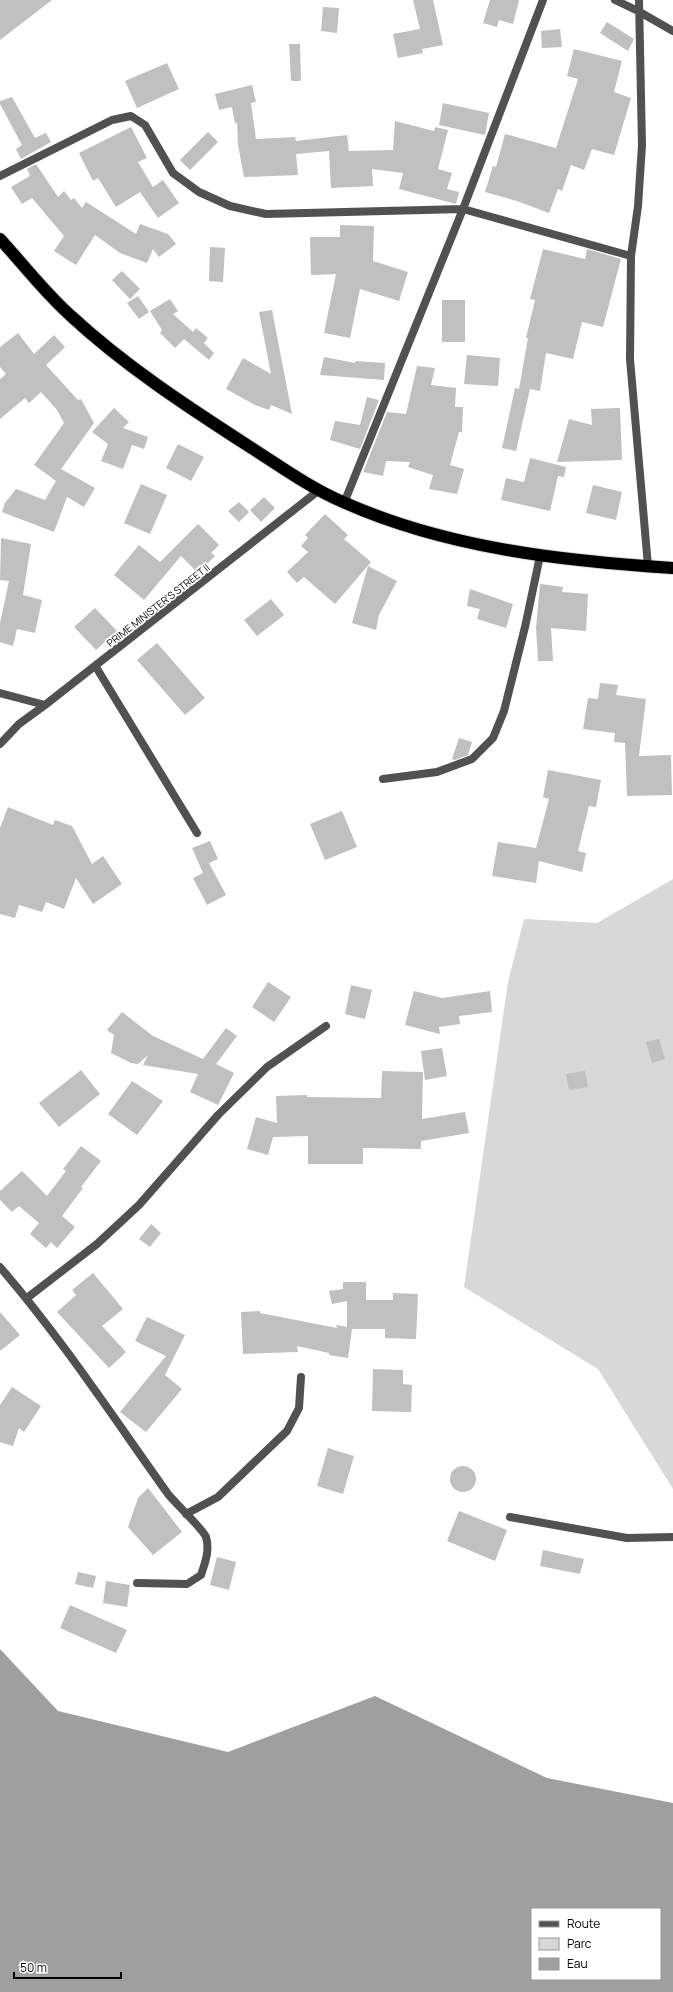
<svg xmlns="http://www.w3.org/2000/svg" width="673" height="1992" font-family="Manrope,sans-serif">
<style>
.green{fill:#d8d8d8}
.water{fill:#9f9f9f;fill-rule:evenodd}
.building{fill:#c0c0c0}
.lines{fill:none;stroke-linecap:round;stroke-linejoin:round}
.highway-casing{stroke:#dbdbdb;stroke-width:14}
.street{stroke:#515151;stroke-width:8}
.highway{stroke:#000;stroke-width:12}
.labels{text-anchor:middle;stroke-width:3.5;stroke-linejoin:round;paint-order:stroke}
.street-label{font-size:10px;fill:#000;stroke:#fff}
</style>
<rect width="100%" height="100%" fill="#fff"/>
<path class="green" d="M673 879V1489L598 1369 464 1287 508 982 524 919 597 923Z"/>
<path class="water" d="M0 1649 58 1711 228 1752 375 1696 547 1778 673 1803V1992H0ZM532 1909H660V1979H532Z"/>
<path class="building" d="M0 0H52L0 40Z
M413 0H433L443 45 422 49 423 53 398 58 393 34 420 29Z
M490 0H519L513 24 499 20 497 27 483 23Z
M323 7 339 8 337 33 321 31Z
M607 22 634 39 628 51 600 33Z
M560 29 562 47 542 48 541 31Z
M289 44H300L301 81H291Z
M574 49 622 61 614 92 631 98 614 155 592 149 584 170 571 165 562 191 558 189 549 213 517 201 485 192 493 166 496 167 505 134 556 148 578 79 567 76Z
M167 63 179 89 137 108 125 81Z
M252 85 256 102 251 103 256 139 295 137 296 141 347 135 349 151 393 150 395 121 434 131 435 127 448 130 438 169 452 173 447 189 459 192 456 204 399 189 403 173 372 169 373 186 331 188 329 151 296 154 298 175 244 177 238 145 237 122 235 124 232 107 219 110 215 94Z
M12 97 35 138 46 133 51 142 21 159 16 149 22 145 0 104V101Z
M443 103 489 113 485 135 439 125Z
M131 127 147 158 138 162 153 187 163 180 179 203 158 218 140 192 116 207 98 178 93 181 79 153Z
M208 132 218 142 190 170 180 160Z
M36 164 58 197 64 191 71 200 74 198 82 208 86 202 136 234 140 224 168 234 176 244 159 257 153 249 147 263 120 253 95 235 76 265 54 251 64 236 32 198 22 204 11 187 30 176 27 169Z
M340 225 374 226 373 261 408 272 399 301 360 289 350 338 324 333 336 274 311 275 310 237H340Z
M210 247 225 248 223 282 209 281Z
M543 249 585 259 587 249 621 259 603 327 582 322 573 359 546 353 540 391 530 389 516 451 502 448 515 388 519 389 528 338H526L535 300 530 299Z
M122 271 140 289 130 299 112 280Z
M138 296 149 312 139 319 127 303Z
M170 299 178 311 173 314 193 332 196 328 208 338 204 343 214 353 209 360 184 339 175 348 160 333 162 330 150 311Z
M442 300H465V342H442Z
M272 310 292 414 271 405 269 410 255 405 226 389 243 358 271 374 259 312Z
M18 333 34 354 54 335 65 347 46 365 78 400 81 399 94 423 61 469 95 488 84 507 67 497 54 532 2 512 5 503 16 489 45 500 56 481 34 465 64 423 57 410 41 392 29 403 25 398 0 419V379L6 374 0 367V347Z
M467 355 500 358 498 386 464 384Z
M324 357 355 363V361L385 363 384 380 320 375Z
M417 366 435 368 431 385 456 388 455 407H463L462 432H459L450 465 464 469 457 494 429 489 433 475 408 467 410 462 386 461 383 476 363 472 387 412 406 414Z
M367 397 379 400 360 449 330 440 335 421 360 425Z
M114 408 129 422 123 428 148 437 144 449 132 445 123 469 101 461 108 444 92 432Z
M620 408 622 460 557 462 569 419 592 425 591 409Z
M178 444 204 457 191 481 166 468Z
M530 458 566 467 564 477 558 476 550 511 501 500 506 478 524 482Z
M141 484 167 495 150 534 124 523Z
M593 485 622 492 616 520 586 513Z
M264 497 275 508 261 522 250 510Z
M239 502 249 512 239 522 228 511Z
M325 514 348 535 344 539 371 562 335 604 304 577 297 583 287 572 308 552 301 546 308 538 305 535Z
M198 524 219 545 211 553 215 556 203 568 200 565 195 570 181 556 144 600 114 575 139 545 160 562Z
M1 538 31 544 23 595 42 600 35 633 17 629 13 646 0 642V623L9 581 0 580Z
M368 566 397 581 379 615 376 630 352 623Z
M540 584 563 587 562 592 588 594 586 631 551 628 553 661H538L536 628Z
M470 589 513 604 506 628 477 619 480 609 467 606Z
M271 599 284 615 257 636 244 620Z
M95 608 117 631 96 650 74 627Z
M157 643 205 698 185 715 137 660Z
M600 683 618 685 616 695 646 699 639 756 671 755 672 795 627 796 625 743 614 742 615 733 583 729 588 698 598 699Z
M459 738 472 742 468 755 455 760 452 759Z
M548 770 601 780 596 807 589 806 578 851 586 853 582 872 539 861 536 883 492 876 498 842 536 848 549 799 543 797Z
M8 807 53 825 55 820 72 826 92 864 103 856 122 884 93 904 76 878 64 909 46 902 42 912 19 905 15 918 0 914V828Z
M342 811 357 847 325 860 310 824Z
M210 841 218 859 209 863 226 895 207 905 193 878 203 873 192 848Z
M268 982 291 997 274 1022 252 1007Z
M351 985 372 990 365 1019 345 1014Z
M414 991 442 998 490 991 492 1012 459 1016 460 1024 439 1027 440 1034 405 1025Z
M122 1012 153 1036 203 1059 226 1028 237 1036 216 1064 234 1073 218 1105 190 1092 198 1074 143 1065 148 1055 138 1064 131 1063 111 1053 114 1035 107 1030Z
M659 1039 665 1059 652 1063 646 1042Z
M442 1048 447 1076 425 1080 421 1051Z
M81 1070 100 1094 59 1127 39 1103Z
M382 1071 423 1072 422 1119 465 1112 469 1133 421 1141V1149L363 1148V1164H308V1136L273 1137 268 1155 247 1149 256 1117 277 1123 276 1096 307 1095V1097L381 1098Z
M585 1071 588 1087 569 1090 566 1074Z
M132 1081 163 1101 137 1135 108 1114Z
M81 1146 101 1161 81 1187 83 1188 62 1216 75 1227 57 1248 51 1242 46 1248 30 1234 39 1223 19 1206 12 1212 0 1200V1191L22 1171 47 1196 66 1171 63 1169Z
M151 1224 161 1233 150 1247 139 1239Z
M93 1273 123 1309 102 1326 126 1352 109 1368 57 1312 76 1295 72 1290Z
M343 1282H366V1300H393V1293L418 1294 416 1339 385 1338V1329H352L348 1358 329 1355V1353L297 1346 298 1352 243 1354 241 1312 260 1311V1313L337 1328 336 1325 347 1327V1301L332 1304 329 1291 343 1289Z
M0 1312 20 1335 0 1351Z
M147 1317 185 1335 165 1375 182 1389 146 1432 120 1412 166 1356 135 1341Z
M373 1369 403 1370V1384L412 1385 411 1412 372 1411Z
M12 1387 41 1406 24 1432 19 1428 13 1446 0 1442V1405Z
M328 1448 354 1456 343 1494 317 1486Z
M450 1479a13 13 0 1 1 26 0a13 13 0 1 1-26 0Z
M148 1488 182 1532 153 1555 128 1527 138 1498Z
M459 1511 507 1530 495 1561 447 1541Z
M543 1550 584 1559 580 1574 540 1566Z
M217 1557 236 1562 229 1590 210 1585Z
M78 1572 96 1576 93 1588 75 1584Z
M106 1581 130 1585 127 1607 103 1603Z
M70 1605 127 1630 116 1653 60 1628Z"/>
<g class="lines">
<g class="highway-casing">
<path id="highway" d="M0 239C23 264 45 293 71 316 125 366 188 407 250 447 280 466 310 488 343 502 446 548 562 561 673 568"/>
</g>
<path class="street" d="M615 0 638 11 673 31
M639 0 642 145 638 206 631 256 630 359 648 566
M0 176 112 120 131 116 145 125 173 173 199 192 230 206 266 214 463 209 631 256
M344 503 463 209 543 0
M96 667 197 833
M0 693 45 705 318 491
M0 744 19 724 45 705
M383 779 437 772 472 759 493 738 504 711 525 627 540 556
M0 1267C62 1339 113 1417 168 1494 175 1503 203 1529 206 1537 210 1550 205 1563 201 1575L187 1584 137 1583
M27 1298 97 1244 139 1205 218 1115 267 1067 326 1026
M186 1514 218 1497 287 1431 299 1408 301 1377
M510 1517 627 1538 673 1537"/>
<use href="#highway" class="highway"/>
</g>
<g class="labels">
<g class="street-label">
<text transform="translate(158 605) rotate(-38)" y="4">PRIME MINISTER'S STREET II</text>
</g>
</g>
<rect x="531" y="1908" width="130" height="72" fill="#ffffff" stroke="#999999"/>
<rect x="539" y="1921" width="20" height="6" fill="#515151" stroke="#999999"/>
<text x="567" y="1928" font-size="12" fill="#000000">Route</text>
<rect x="539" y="1938" width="20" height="12" fill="#d8d8d8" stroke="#999999"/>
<text x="567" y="1948" font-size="12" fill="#000000">Parc</text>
<rect x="539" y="1958" width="20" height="12" fill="#9f9f9f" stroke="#999999"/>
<text x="567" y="1968" font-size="12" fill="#000000">Eau</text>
<path d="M14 1972v6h107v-6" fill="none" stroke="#000000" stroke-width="2"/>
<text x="20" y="1972" font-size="12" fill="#000000" stroke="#ffffff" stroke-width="3" paint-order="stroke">50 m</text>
</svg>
